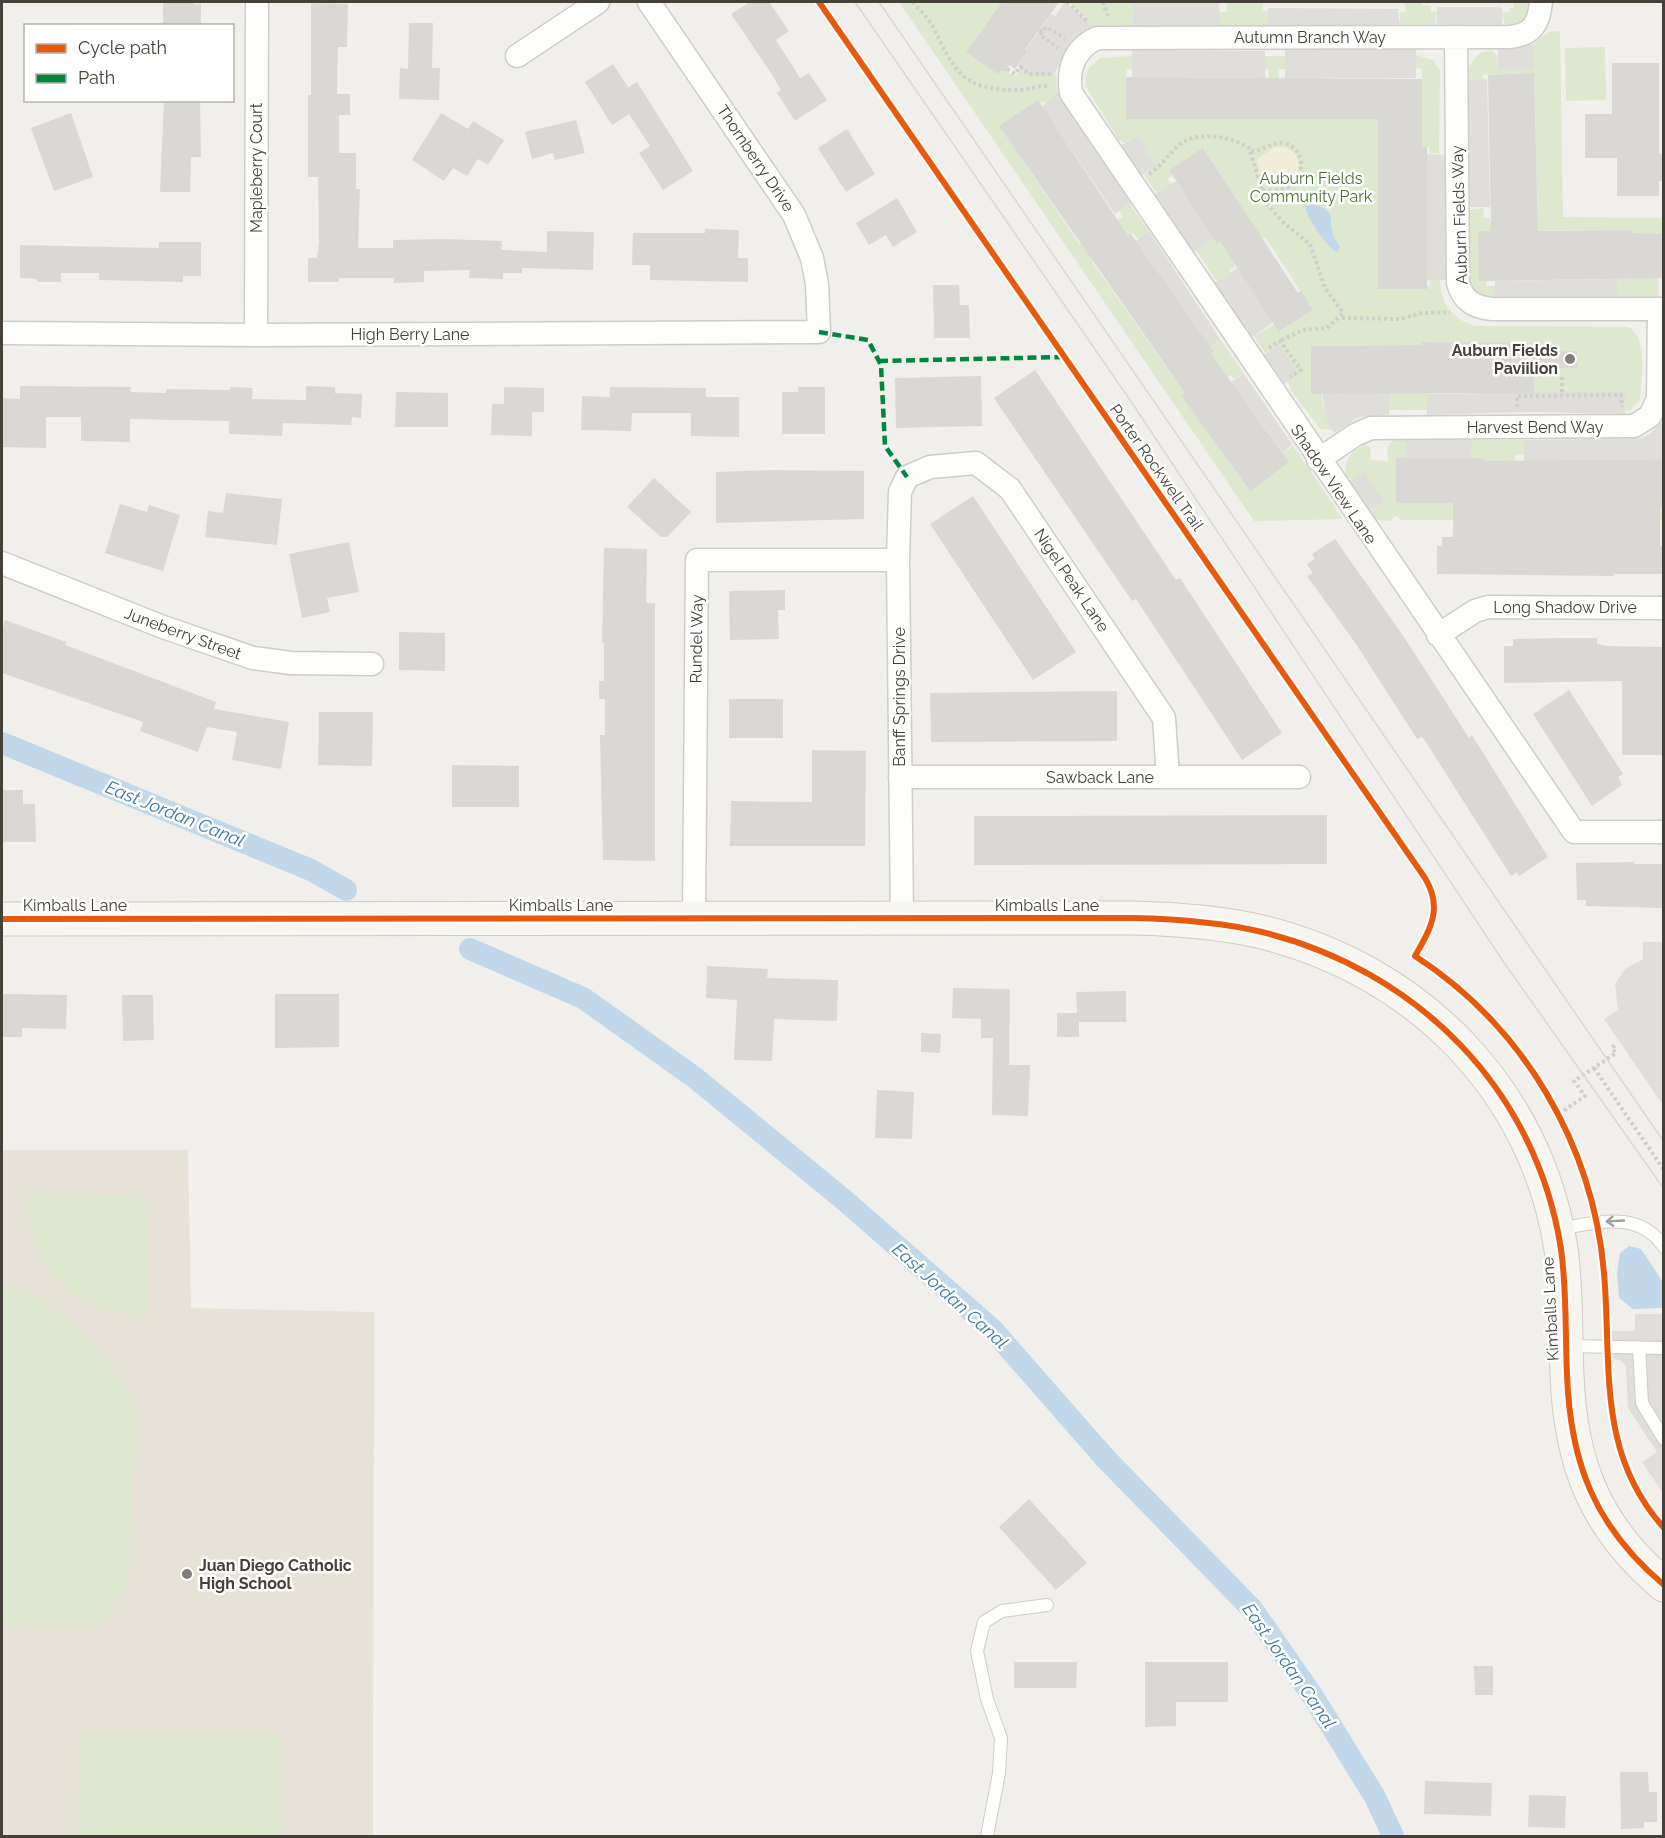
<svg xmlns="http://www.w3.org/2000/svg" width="1665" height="1838" font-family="Raleway,sans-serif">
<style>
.education{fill:#e6e2d7}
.green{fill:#dde8ce}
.sand{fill:#f2edd8}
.parking{fill:#e0dedb}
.water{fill:#c0d8ea}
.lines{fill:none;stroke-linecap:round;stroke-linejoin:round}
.canal{stroke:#c0d8ea;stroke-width:22}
.building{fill:#dad8d4}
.lane-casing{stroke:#cecdc9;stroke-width:14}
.street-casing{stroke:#cecdc9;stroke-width:25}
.secondary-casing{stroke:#cfccc3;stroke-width:35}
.path{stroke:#d1cfcc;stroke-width:4;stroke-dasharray:3 3;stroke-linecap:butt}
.lane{stroke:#fdfdfc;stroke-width:12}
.street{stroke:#fdfdfc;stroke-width:22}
.secondary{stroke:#f6f5f0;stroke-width:33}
.tram{stroke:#d9d9d8;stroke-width:1.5}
.quiet{stroke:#00873e;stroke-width:4.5;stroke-dasharray:9 4.5;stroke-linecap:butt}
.cycleway-casing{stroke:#fff;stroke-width:10}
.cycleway{stroke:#e8590c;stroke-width:6}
.oneway{stroke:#a19e9a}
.poi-dot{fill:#817d77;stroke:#fff;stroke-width:2}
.labels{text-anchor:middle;stroke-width:5;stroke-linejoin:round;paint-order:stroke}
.street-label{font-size:16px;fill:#454038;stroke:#fff}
.park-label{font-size:16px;fill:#487231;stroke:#fff}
.poi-label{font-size:16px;font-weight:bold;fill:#454038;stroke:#fff;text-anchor:end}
.water-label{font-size:18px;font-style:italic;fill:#3b77a7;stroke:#fff}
</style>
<rect width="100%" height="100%" fill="#f1efeb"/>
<path class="education" d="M2 1150H188L191 1308 374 1312 373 1836H2Z"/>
<path class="green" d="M899 2H1002L966 52 1015 76 1021 70 1028 76H1053L1056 74 1057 96 1046 103 1038 101 1000 127 1080 245 1123 217 1119 210 1129 203 1149 231 1138 239 1133 233 1092 262 1175 379 1214 352 1210 347 1220 339 1244 374 1234 379 1231 375 1227 377 1220 368 1181 396 1249 490 1289 462 1283 453 1293 446 1343 519 1254 521Z
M1133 2 1132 26 1095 27 1069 3Z
M1227 2H1263V11H1268V26H1220L1219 12H1227Z
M1405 2H1423V6H1431V12L1437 11 1435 26 1400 25V12H1405Z
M1514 2H1529L1528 15 1522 23 1505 25 1502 12H1509V8H1514Z
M1556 31 1560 32 1563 217 1663 218V234H1647L1658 278 1659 299 1618 300 1617 279H1631L1630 230 1479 231V281H1487L1486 286H1495V298L1480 295 1469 286 1468 210 1484 208 1483 218H1490V221L1538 219 1534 73 1483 75V80L1469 81V67L1479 53 1492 50 1497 56 1498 69H1533V44L1549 32Z
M1605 47 1606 100 1566 101 1565 48Z
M1416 55 1433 60 1440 71 1439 153H1430L1429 147 1378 148V289L1430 286V280H1440C1441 304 1452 319 1475 326L1629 327C1649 341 1641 378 1640 400L1630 411H1626V391L1534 393 1533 343 1423 393 1427 394V410H1389V392H1402L1401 345 1312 346 1324 409 1332 430 1320 429 1291 390 1288 381 1299 374 1279 344 1265 353 1254 336 1275 324 1280 332 1313 310 1265 237 1231 257 1236 265 1229 270 1231 273 1217 281 1196 250 1213 237 1218 243 1250 220 1204 149 1169 170 1172 175 1168 179 1171 184 1157 193 1144 175 1156 166 1138 136 1125 143 1118 139 1085 85 1088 69 1100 58 1132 56V69H1126V119L1269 78V69H1265V56H1285V69H1279V119H1422V69L1416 68Z
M1393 440H1405L1406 458 1396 459V503H1484V459L1471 458 1472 440H1524V454L1515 455 1510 510 1663 507V521L1402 520 1396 516 1390 521 1371 519 1368 515 1370 510 1383 500 1364 471 1351 479 1346 478C1343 461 1349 452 1365 445L1370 448 1371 460 1388 461 1387 448Z
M28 1194 134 1195 147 1208V1315L109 1311 74 1294 47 1267 31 1232Z
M2 1286C11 1287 20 1288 29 1293 60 1307 127 1376 135 1409L128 1584 100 1622 2 1623Z
M79 1733H280L279 1836H78Z"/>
<path class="sand" d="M1275 147C1286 146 1296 150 1299 162 1298 183 1280 191 1262 184L1257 159Z"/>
<path class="parking" d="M1065 2 1095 27 1071 42 1053 76H1028L1018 66 1027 51 1026 50 1051 14 1055 16Z
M1133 2H1219L1220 26H1132Z
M1437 7H1502V27H1437Z
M1268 8 1398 9 1400 25 1268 26Z
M1533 44 1534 69H1498V50Z
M1285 49H1416V78H1285Z
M1132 50 1265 51V78L1132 77Z
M1487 79 1490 207H1468L1465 80Z
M1057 93H1060L1135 199 1115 214 1042 107Z
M1138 136 1156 166 1138 178 1118 147Z
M1427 154 1446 155V280H1427Z
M1176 181 1213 237 1190 255 1151 197Z
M1149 231 1220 339 1210 347 1136 241Z
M1238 268 1273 322 1249 340 1211 285Z
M1617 279 1618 300 1495 301V281Z
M1279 344 1299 374 1282 385 1262 356Z
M1244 374 1292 444 1283 453 1231 382Z
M1626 391 1625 414 1530 412 1427 415V394Z
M1389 392V415L1359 417 1334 433 1327 420 1322 394Z
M1663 418V459L1524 461V440L1642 438 1651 433Z
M1405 440H1472L1471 458H1406Z
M1364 471 1384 501 1367 511 1347 482Z
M1643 942H1663V1105L1604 1019 1618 1010 1615 984 1625 969 1643 959Z
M1635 1314H1663V1493L1642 1462 1657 1452 1628 1408 1626 1367 1621 1360 1611 1359V1331H1635Z"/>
<path class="water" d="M1313 204C1339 212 1327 217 1333 234 1334 238 1338 243 1340 247L1338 252C1330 252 1304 215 1305 205Z
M1629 1246 1641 1249 1663 1282V1308L1633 1309 1619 1298 1617 1273 1620 1253Z"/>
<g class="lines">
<path class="canal" d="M2 743 311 870 346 890
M470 949 583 998 694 1077 843 1199 992 1329 1106 1459 1252 1609 1312 1695 1375 1797 1393 1836"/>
</g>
<path class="building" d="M163 2H194V4H201V26H163Z
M750 2H769L789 31 776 40 800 78 809 73 827 100 795 121 777 93 781 90 771 73 731 14Z
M1002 2H1059L1025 50 1028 51 1015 69 1009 65 1005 72 1001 70 998 74 966 52Z
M311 3 348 4 347 47H338L337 94H350V115H339V153H356V189H360L358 248H393V240L445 239 502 241 501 250 547 252V231L594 232 593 270 522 268V273H503V279L469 278 470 270 424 271V282L394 283V278H339V282H308V258H317L319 242 318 177H308V95H311Z
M409 23H433L432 68H440L439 100 399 99 400 68 408 69Z
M1612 63H1659V154H1664V181H1659V196H1617V158H1585V114H1612Z
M613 64 628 87 637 82 693 171 663 190 639 153 650 146 629 114 612 125 585 82Z
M1534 73 1538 231 1631 230V233L1664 234V278L1479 281 1478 231H1491L1488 75Z
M1126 77 1422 79V147H1427V289H1378V119H1126Z
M164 100H200L201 157H191L190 192H160Z
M1038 100 1128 236 1131 234 1136 241 1214 352 1211 354 1289 462 1250 491 1181 396 1185 393 999 126Z
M71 113 93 177 54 191 31 128Z
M441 113 468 129 473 121 504 140 488 165 478 159 467 176 453 168 444 181 412 160Z
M576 120 585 153 555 160 553 153 532 159 525 132Z
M847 129 875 174 846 192 818 148Z
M1203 148 1298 293 1301 291 1313 310 1279 332 1220 241 1217 244 1169 170Z
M897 198 917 232 893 247 886 235 869 245 856 223Z
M705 229 739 230 738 258H748V282L650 280V265H632L633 233H705Z
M159 242H201V276H183V282L99 280V273H61V282H37V279L20 278V245L159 248Z
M933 285H959L960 305H969L970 338H934Z
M1422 342 1533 343V352L1577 351V368H1534V393L1311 394V346L1422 345Z
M1035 370 1176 580 1180 578 1282 733 1242 760 1136 599 1132 601 994 398Z
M981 376 982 426 896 428 895 378Z
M20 386 131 387 130 392 166 393V389L230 390V387L253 388 252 399 306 400V386L335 387V393L362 394 361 418 352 417 351 425 283 423 282 436 229 434V421L130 419V442L81 441V417H46V448L2 447V398L20 399Z
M504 387 544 388V412H532V436L491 435 492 404H504Z
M610 387 706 388V397H739V437L691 436V413H632L631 431 581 430 582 396 610 397Z
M798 387H825V434H782V392H798Z
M396 392 448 393V427H395Z
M1396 458H1484V461L1664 459V507H1660V546H1664V574H1614V576L1437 574V546H1442V537H1453V503H1396Z
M769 470 864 471V519L716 523V472Z
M654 478 691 512 667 537H661L627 507Z
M226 493 282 499 277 545 205 537 208 511 223 513Z
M973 496 1076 652 1033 680 930 524Z
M120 504 147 512 149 505 180 515 163 571 105 553Z
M1335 539 1404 637 1469 738 1472 735 1548 857 1519 876 1517 872 1511 876 1422 736 1417 739 1356 644 1307 576 1313 573 1307 564 1315 559 1312 554Z
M349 542 359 592 327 598 330 612 302 618 289 554Z
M604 548 647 549 646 603H655V861L603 860 600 735H605V699H599V681H604V643H602Z
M785 590V610H778L779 639 730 640 729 591Z
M5 620 66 642 65 645 216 702 214 709 289 722 281 769 232 760 237 732 207 727 198 752 140 731 143 722 2 673V631Z
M399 632 445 633V671L399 670Z
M1562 638H1597V644L1608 646 1664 647V755H1622V681L1504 683V646H1513V639Z
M1569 690 1623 774 1618 777 1622 785 1592 806 1533 714Z
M1117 691V741L931 742 930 693Z
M729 699H783V738H729Z
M319 712H373L372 766 318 765Z
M812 750 866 751 865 846H730L731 801 812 802Z
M452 765 519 766V807H452Z
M2 790H23V804H35L36 842H2Z
M1327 815V864L974 865V816Z
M1634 862V864H1664V908L1586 906V900H1577L1576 863Z
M707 966 768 969 767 978 838 980 837 1021 774 1019 772 1061 734 1060 737 1000 706 998Z
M953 988 1010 989 1009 1065H1030L1028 1116 992 1115 993 1038H981V1019L952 1018Z
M1126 991V1022H1079V1037H1057V1013H1077L1076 992Z
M2 994 67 995 66 1029 22 1028V1037H2Z
M275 994H339V1047L275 1048Z
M122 995H153L154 1040 123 1041Z
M921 1033 941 1034 940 1053 921 1052Z
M877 1090 914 1092 912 1139 875 1138Z
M1029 1499 1087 1563 1056 1590 999 1527Z
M1014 1662H1077L1076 1688H1014Z
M1145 1662H1228V1702H1176V1726L1145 1727Z
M1474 1666H1493V1695H1475Z
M1620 1772H1648L1649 1792H1657V1822H1644V1828L1621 1829Z
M1425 1781 1492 1783 1491 1816 1424 1814Z
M1529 1795 1566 1796 1565 1828 1528 1827Z"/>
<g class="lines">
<g class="lane-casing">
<path id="lane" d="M1558 1229C1597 1223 1638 1209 1664 1247
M1569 1346 1664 1348
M1639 1347 1642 1403 1664 1439
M987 1836 999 1773 1001 1738 987 1699 977 1651 984 1622 1002 1611 1047 1605"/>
</g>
<g class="street-casing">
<path id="street" d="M1541 2C1539 24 1532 35 1509 37L1097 38C1074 49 1067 69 1071 93L1574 832H1664
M1456 37 1458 283C1463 301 1474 307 1492 309H1664
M517 56 598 2
M2 333 256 335 819 332 817 284 812 258 794 215 649 2
M256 335 257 2
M1318 460 1355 435 1371 428 1634 426 1650 416 1658 399 1659 309
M2 563 163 627 253 658 291 663 372 664
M1438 635 1475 611 1488 607 1664 608
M900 777H1299
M694 918 697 560H898
M902 918 898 560 900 492 907 477 930 467 976 463 1010 489 1164 718 1168 777"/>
</g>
<g class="secondary-casing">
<path id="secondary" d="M2 919 1133 918C1176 919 1220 922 1262 932 1417 970 1536 1089 1561 1249 1567 1291 1565 1332 1567 1374 1570 1463 1595 1527 1664 1585"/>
</g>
<path class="path" d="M913 2C919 10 928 17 933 27 954 69 960 89 1013 90 1026 91 1038 85 1050 86
M1067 2 1087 21
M1103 2 1108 17
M1040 30 1042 32 1046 27 1065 38
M1042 32 1040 35 1058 48
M1007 69 1015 74 1020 67 1029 74H1051
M1251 151C1263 151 1272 142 1283 143 1305 147 1307 177 1289 187 1281 191 1270 189 1261 192
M1149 174C1162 166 1169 153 1180 144 1198 131 1232 136 1249 148L1266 203 1284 223 1310 244 1325 288 1343 313 1327 328 1303 330 1280 341
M1342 318 1400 319 1422 313 1450 312
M1269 348 1280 341 1301 370 1290 377
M1562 377V395
M1517 407V396L1621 395 1622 407
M1594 1068 1664 1170
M1559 1114 1585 1096 1574 1081 1616 1053 1612 1048 1615 1045"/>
<use href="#lane" class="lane"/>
<use href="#street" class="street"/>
<use href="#secondary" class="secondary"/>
<path class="tram" d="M855 2 1130 400 1505 964 1664 1189
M879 2 1664 1142"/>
<path class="quiet" d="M819 332 868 340 881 365 885 446 907 477
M879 361 1064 357"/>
<g class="cycleway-casing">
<path id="cycleway" d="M819 2 1425 878C1443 908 1431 928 1415 956 1523 1026 1593 1144 1604 1273 1612 1364 1596 1453 1664 1528
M2 919 1133 918C1176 919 1220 922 1262 932 1417 970 1536 1089 1561 1249 1567 1291 1565 1332 1567 1374 1570 1463 1595 1527 1664 1585"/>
</g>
<use href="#cycleway" class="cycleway"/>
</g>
<defs><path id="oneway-shaft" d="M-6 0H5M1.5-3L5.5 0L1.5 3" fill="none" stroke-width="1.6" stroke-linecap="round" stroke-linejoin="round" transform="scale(1.5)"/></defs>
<use class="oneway" href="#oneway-shaft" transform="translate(1615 1221) rotate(177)"/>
<g class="poi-dot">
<circle cx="1570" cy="359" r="6"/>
<circle cx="187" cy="1574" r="6"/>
</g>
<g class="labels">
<g class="street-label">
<text x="1310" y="43">Autumn Branch Way</text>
<text transform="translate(756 158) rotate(56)" y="6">Thornberry Drive</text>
<text transform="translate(256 168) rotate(-90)" y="6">Mapleberry Court</text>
<text transform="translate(1459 215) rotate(-92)" y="6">Auburn Fields Way</text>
<text x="410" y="340">High Berry Lane</text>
<text x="1535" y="433">Harvest Bend Way</text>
<text transform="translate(1157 467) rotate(55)" y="6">Porter Rockwell Trail</text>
<text transform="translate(1334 484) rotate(56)" y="6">Shadow View Lane</text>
<text transform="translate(1072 580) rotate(56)" y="6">Nigel Peak Lane</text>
<text x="1565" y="613">Long Shadow Drive</text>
<text transform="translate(183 633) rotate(20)" y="6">Juneberry Street</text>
<text transform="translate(696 639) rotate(-89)" y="6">Rundel Way</text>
<text transform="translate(899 697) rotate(-90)" y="6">Banff Springs Drive</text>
<text x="1100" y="783">Sawback Lane</text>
<text x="75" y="911">Kimballs Lane</text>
<text x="561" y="911">Kimballs Lane</text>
<text x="1047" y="911">Kimballs Lane</text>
<text transform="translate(1550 1309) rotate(-93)" y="6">Kimballs Lane</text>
</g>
<g class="park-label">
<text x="1311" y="184">Auburn Fields<tspan x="1311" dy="18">Community Park</tspan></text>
</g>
<g class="poi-label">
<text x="1558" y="356">Auburn Fields<tspan x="1558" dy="18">Paviilion</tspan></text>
<text x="199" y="1571" text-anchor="start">Juan Diego Catholic<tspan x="199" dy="18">High School</tspan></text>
</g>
<g class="water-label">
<text transform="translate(175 814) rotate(22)" y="6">East Jordan Canal</text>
<text transform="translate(950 1296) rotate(42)" y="6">East Jordan Canal</text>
<text transform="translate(1289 1666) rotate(55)" y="6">East Jordan Canal</text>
</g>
</g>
<rect width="1665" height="1838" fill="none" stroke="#454038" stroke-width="6"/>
<rect x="24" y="24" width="210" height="78" fill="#ffffff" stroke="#b5b3af" stroke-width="1.5"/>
<rect x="36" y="44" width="30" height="9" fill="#e8590c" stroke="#b5b3af" stroke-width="1.5"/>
<text x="78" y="54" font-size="18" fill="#454038">Cycle path</text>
<rect x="36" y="74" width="30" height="9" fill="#00873e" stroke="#b5b3af" stroke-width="1.5"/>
<text x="78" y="84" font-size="18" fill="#454038">Path</text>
</svg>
